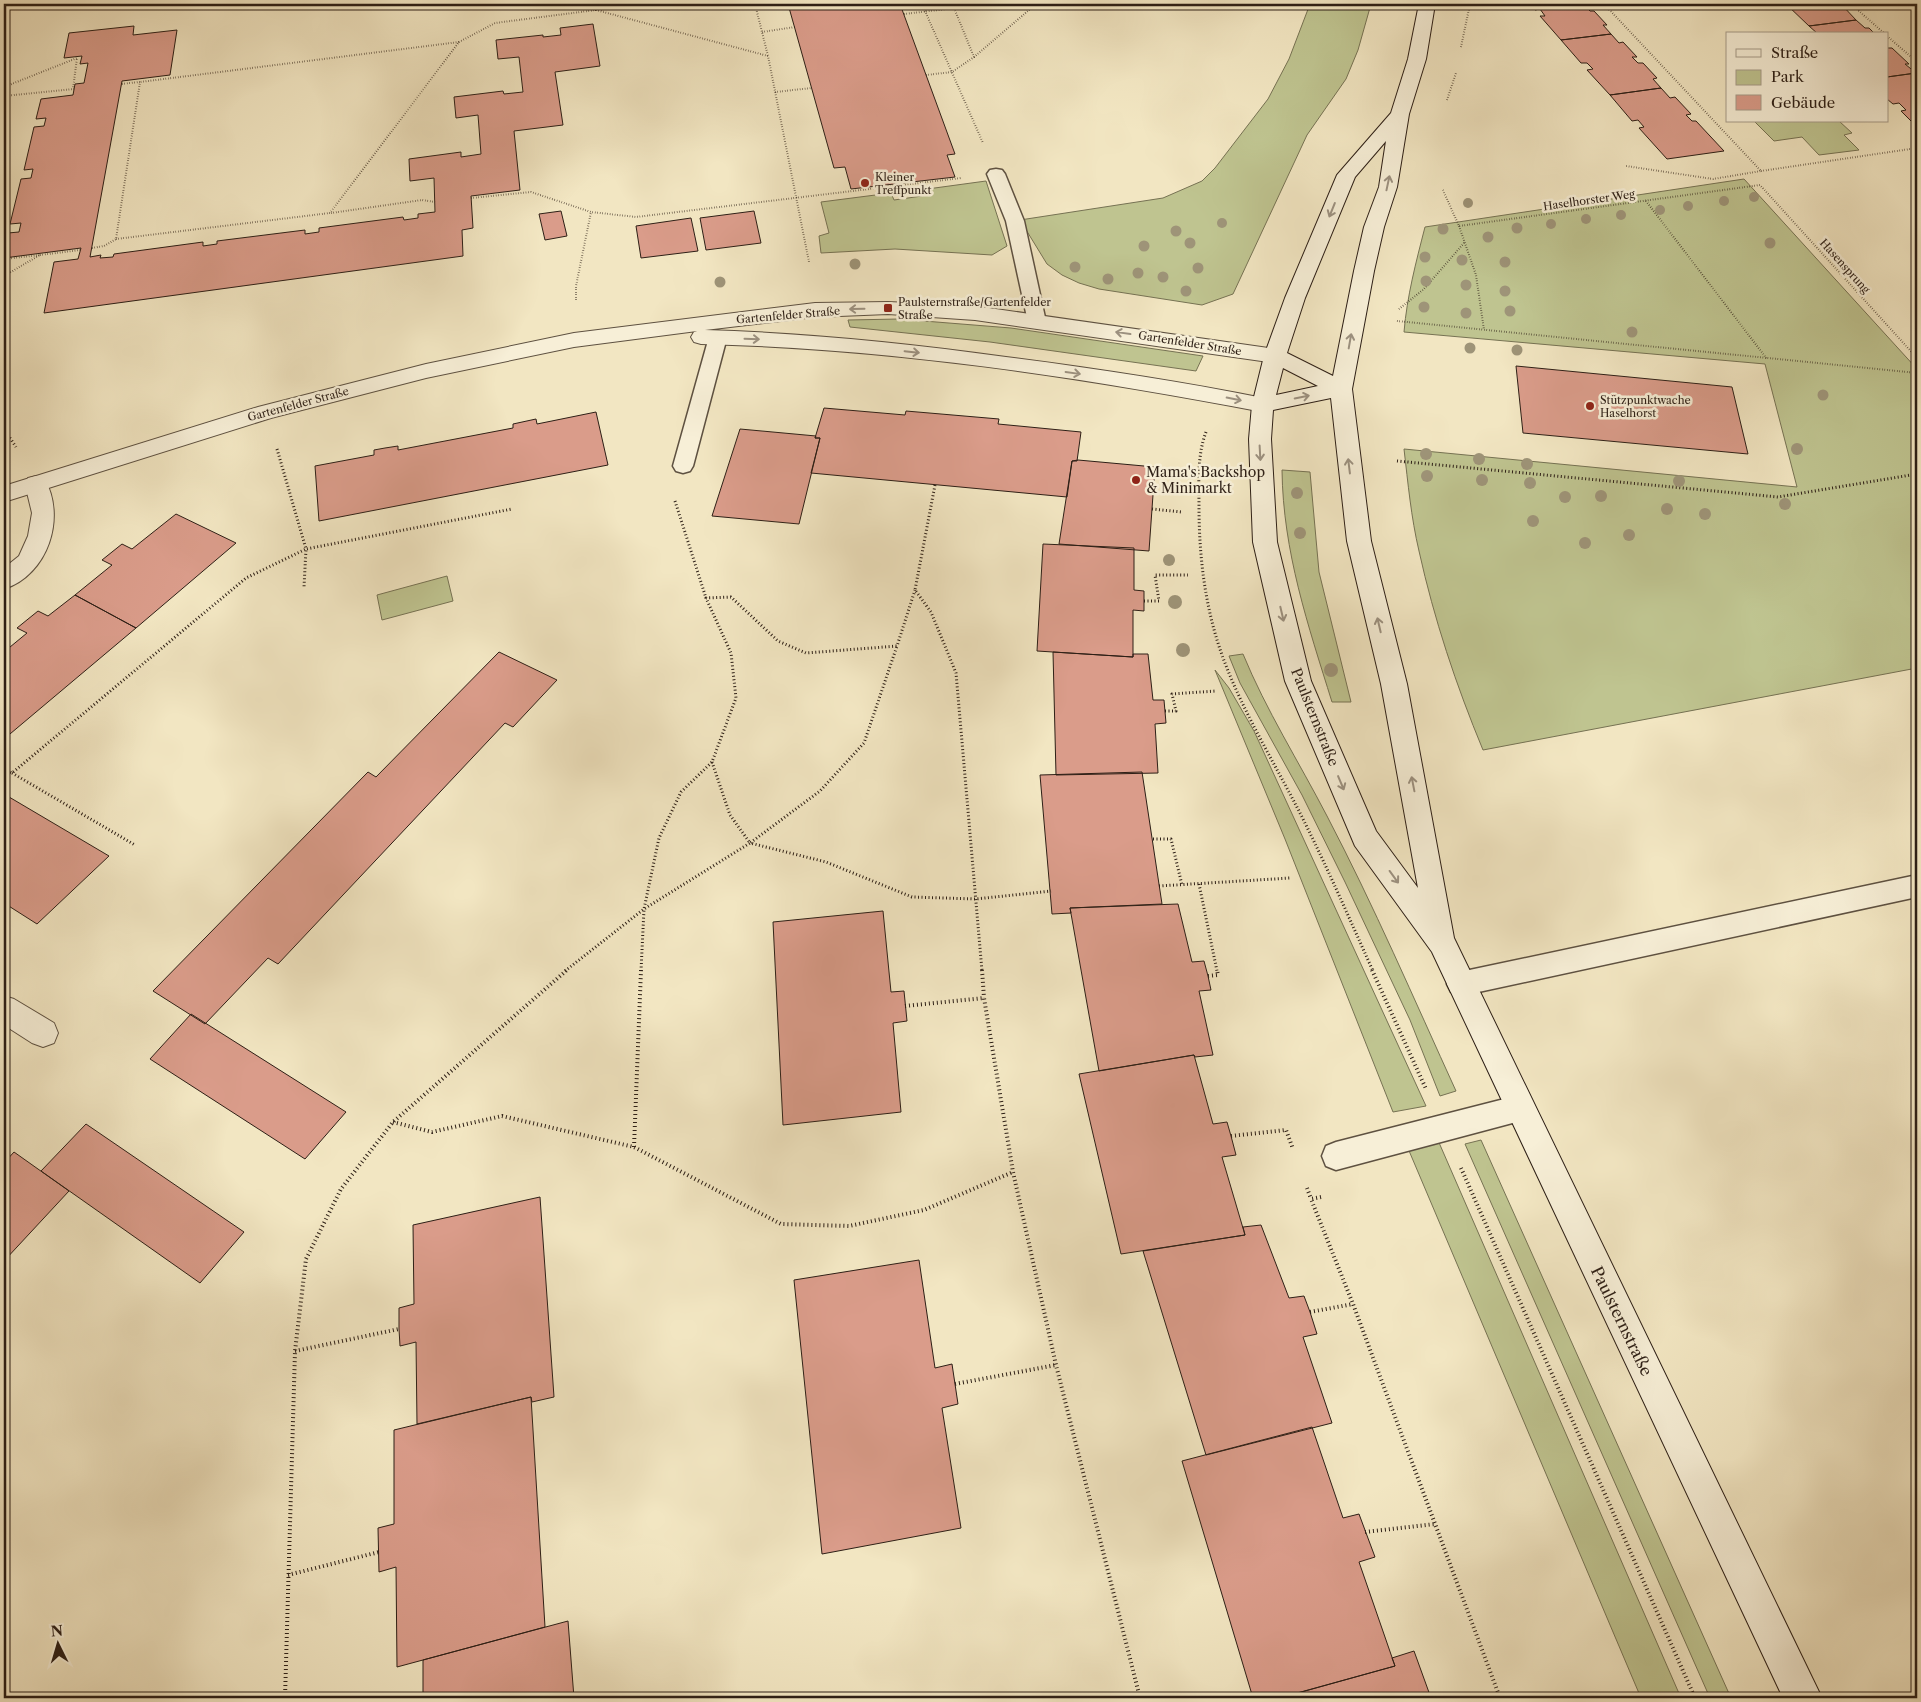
<svg xmlns="http://www.w3.org/2000/svg" width="1921" height="1702" font-family="'Libre Caslon Text',serif">
<style>
.green{fill:#bfc490;stroke:#767253}
.building{fill:#da9c8a;stroke:#2d1f16}
.lines{fill:none;stroke-linecap:round;stroke-linejoin:round}
.service-casing{stroke:#5e5141;stroke-width:3}
.minor-casing{stroke:#5e5141;stroke-width:2}
.tertiary-casing{stroke:#5e5141;stroke-width:2}
.secondary-casing{stroke:#2d1f16;stroke-width:2}
.path-far2{stroke:#2d1f16;stroke-width:2;stroke-dasharray:0.5 2;stroke-linecap:butt}
.path-far1{stroke:#2d1f16;stroke-width:3;stroke-dasharray:1 2.5;stroke-linecap:butt}
.path{stroke:#2d1f16;stroke-width:4;stroke-dasharray:1 3;stroke-linecap:butt}
.service{fill:#f7efd7;fill-rule:evenodd}
.minor{fill:#f7efd7;fill-rule:evenodd}
.tertiary{fill:#f7efd7;fill-rule:evenodd}
.secondary{fill:#f7efd7;fill-rule:evenodd}
.tree{fill:#9e9478}
.oneway{stroke:#9c9180}
.poi-dot{fill:#8f2418;stroke:#f7efd7;stroke-width:2}
.labels{text-anchor:middle;stroke-width:5;stroke-linejoin:round;paint-order:stroke}
.far-poi-label{font-size:11px;fill:#2d1f16;stroke:#f7efd7;text-anchor:start}
.far-street-label{font-size:11px;fill:#2d1f16;stroke:#f7efd7}
.poi-label{font-size:14px;fill:#2d1f16;stroke:#f7efd7;text-anchor:start}
.street-label{font-size:14px;fill:#2d1f16;stroke:#f7efd7}
.near-street-label{font-size:16px;fill:#2d1f16;stroke:#f7efd7}
</style>
<rect width="100%" height="100%" fill="#f2e6c2"/>
<filter id="stains"><feTurbulence type="fractalNoise" baseFrequency=".004" numOctaves="4"/><feColorMatrix values="0 0 0 0 .2 0 0 0 0 .09 0 0 0 0 .02 0 0 0 .5 -.17"/></filter>
<radialGradient id="worn" r=".72"><stop offset=".6" stop-color="#630" stop-opacity="0"/><stop offset="1" stop-color="#630" stop-opacity=".3"/></radialGradient>
<path class="green" d="M1310 4H1371L1358 50 1346 79 1307 135 1233 294 1202 305 1099 289 1079 283 1062 275 1047 264 1020 220 1163 198 1202 181 1215 168 1268 99 1289 59Z
M1754 121H1839L1852 133 1844 135 1859 150 1819 155 1802 137 1774 141Z
M1744 179 1917 369V668L1483 750C1456 685 1434 619 1419 551 1411 517 1408 483 1404 449L1797 487 1765 364 1404 332C1407 296 1416 262 1425 227Z
M986 181 1007 246 992 255 895 249 821 253 819 236 829 233 821 202 891 193 894 200 922 196 920 190Z
M899 319 1011 328 1203 356 1196 371 990 342 850 327 848 320Z
M1282 470 1310 472 1319 572 1351 702H1332C1308 625 1283 552 1282 470Z
M447 576 453 601 382 620 377 595Z
M1243 654C1266 710 1299 762 1327 816 1374 906 1414 999 1456 1091L1440 1096 1410 1020 1345 882 1302 795 1240 683 1229 656Z
M1215 670 1229 688 1254 731 1426 1106 1393 1112 1285 839Z
M1437 1138 1681 1698H1641L1407 1146Z
M1481 1140 1731 1698H1710L1465 1144Z"/>
<path class="building" d="M788 4H900L955 154 947 155 955 177 851 189 845 167 834 168Z
M1529 4H1587L1584 5 1590 11H1594L1607 25H1603L1611 34 1561 40 1540 16H1545L1540 9 1535 10Z
M1786 4H1841L1856 20 1809 26Z
M1856 20 1865 28H1869L1875 34H1818L1809 26Z
M593 24 600 66 555 72 563 125 514 131 520 190 471 196 473 228 462 230 463 256 44 313 54 262 78 259 81 248 4 258 8 233 19 232 21 223 10 224 21 179 31 178 33 169 24 170 34 127 44 126 46 118 36 119 41 99 73 95 75 84 84 83 88 63 80 64 82 56 64 58 69 33 134 26 133 35 177 30 170 75 122 81 90 257 101 255 100 258 113 257 114 254 203 242V246L217 244V241L305 230V234L319 232V228L403 217 404 220 418 218V214L435 212 434 178 410 181 409 159 461 152V157L481 154 478 115 456 118 454 97 503 91 504 94 523 92 519 57 498 59 496 40 543 35V37L561 35 560 28Z
M1611 34 1619 43 1623 42 1637 57H1632L1638 63H1643L1657 78 1653 79 1661 88 1610 95 1587 70 1593 69 1587 63H1581L1561 40Z
M1887 48H1892L1909 64H1905L1916 73 1887 77Z
M1916 73 1917 75V127L1901 111 1906 110 1899 103 1893 104 1887 99V77Z
M1661 88 1670 98 1675 97 1691 114 1686 115 1692 121H1696L1724 151 1667 159 1639 128 1644 127 1638 120 1632 121 1610 95Z
M561 211 567 236 545 240 539 214Z
M754 211 761 243 706 250 700 218Z
M691 218 698 251 641 258 636 226Z
M1516 366 1732 387 1748 454 1523 433Z
M824 408 905 415 906 411 999 419 998 424 1081 432 1077 461H1072L1067 497 811 473 820 438H815Z
M596 412 608 465 319 521 315 466 374 455V450L385 448 398 446V450L513 428V424L536 419 537 424Z
M740 429 816 436 815 438H820L799 524 712 516Z
M1078 460 1155 467 1149 551 1059 544 1072 461Z
M176 514 236 543 136 628 75 595 112 565 102 560 122 544 132 549Z
M1043 544 1134 548V590L1144 591V611L1133 610V657L1037 651Z
M75 595 136 628 4 739V652L27 633 17 628 38 611 48 616Z
M499 652 557 680 513 727 505 723 278 964 268 958 205 1024 153 991 368 772 376 777Z
M1053 652 1133 657V654H1148L1153 700H1164L1166 723 1155 724 1158 773 1056 775Z
M1142 772 1162 904 1070 908 1071 913 1052 914 1040 775Z
M4 794 109 856 37 924 4 903Z
M1178 904 1192 962 1204 961 1208 976 1211 990 1199 991 1213 1055 1195 1057 1194 1055 1099 1071 1070 908Z
M883 911 891 992 904 991 907 1021 893 1023 901 1112 783 1125 773 922Z
M191 1014 346 1112 305 1159 150 1059Z
M1194 1055 1213 1124 1227 1122 1231 1136 1236 1155 1222 1157 1245 1235 1121 1254 1079 1074Z
M86 1124 244 1232 200 1283 41 1171Z
M14 1152 69 1191 4 1261V1163Z
M540 1197 554 1397 532 1402 531 1397 417 1424 416 1342 400 1346 399 1329V1308L414 1304 413 1225Z
M1261 1225 1289 1298 1304 1296 1310 1312 1317 1334 1303 1337 1332 1423 1206 1455 1143 1251 1245 1235 1243 1227Z
M919 1260 935 1368 952 1364 958 1404 942 1408 961 1528 822 1554 794 1280Z
M531 1397 545 1627 397 1667 396 1567 379 1572 378 1528 394 1524V1430Z
M1312 1427 1343 1518 1359 1514 1375 1557 1359 1562 1395 1666 1279 1698H1253L1182 1461Z
M568 1621 574 1698H423V1660Z
M1414 1651 1431 1698H1280L1395 1666 1392 1658Z"/>
<g class="lines">
<g class="service-casing">
<path id="service" d="M996 169 1002 170 1005 174 1024 221 1046 322 1044 326 1037 328 1030 326 1028 322 1006 221 987 174 990 170Z
M718 331 725 333 727 337 693 466 690 471 683 473 676 471 673 466 709 337 711 333Z
M1917 875V897L1460 996 1451 992 1447 984 1451 976 1460 972Z
M1520 1095 1530 1099 1534 1108 1530 1117 1520 1121 1336 1170 1326 1166 1322 1156 1326 1146 1336 1142Z"/>
</g>
<g class="minor-casing">
<path id="minor" d="M36 476 44 478C67 517 48 575 4 589V568L19 556 28 536 32 513 25 484 28 478Z
M4 996 14 999 54 1023 58 1033 54 1043 43 1047 32 1043 4 1025Z"/>
</g>
<g class="tertiary-casing">
<path id="tertiary" d="M888 302 975 306 1275 349 1282 351 1286 356 1282 361 1275 363 975 320 888 314 815 317 705 330C806 333 906 343 1006 357 1092 368 1178 381 1263 398L1271 400 1274 405 1271 410 1263 412C1080 377 887 348 701 344L694 342 691 337 694 332 697 331 574 347 426 378 271 418 4 502V486L258 407 426 364 574 333 815 303Z"/>
</g>
<g class="secondary-casing">
<path id="secondary" d="M1419 4H1435L1426 59 1409 114 1397 187 1384 227 1374 271 1352 389 1371 541 1407 684 1454 938 1822 1698H1783L1432 952 1355 846 1285 681 1253 542 1249 439 1252 405 1264 356 1285 298 1337 175 1391 113 1408 59ZM1386 141 1379 187 1364 227 1354 271 1333 376 1287 353 1305 298 1355 177ZM1283 368 1318 386 1276 395ZM1331 398 1347 541 1381 684 1418 888 1376 831 1311 681 1277 542 1271 439 1273 410Z"/>
</g>
<path class="path-far2" d="M607 4 596 10 653 4
M755 4 768 56
M922 4 983 143
M1604 4 1761 171 1713 179 1626 166
M1851 4 1885 34
M904 14 990 4
M762 32 795 27
M1887 36 1917 62
M459 42 495 23 596 10 768 56 809 262
M1461 47 1470 4
M974 57 1036 4
M926 75 952 72 974 57 954 8
M4 87 77 58 73 89
M775 92 812 88
M4 96 74 89
M1447 100 1456 73
M1761 171 1917 148
M1443 190 1459 226 1760 185 1917 358
M471 198 531 192 591 212 636 217 961 178
M1646 201 1767 359
M331 213 422 200 435 202
M1459 226 1476 275 1484 330
M116 239 330 213 459 42 140 82
M92 248 104 246 116 239 140 82 121 84
M40 255 80 250
M4 259 40 255 4 276
M576 300V286L591 212
M1399 309 1424 289 1464 243
M1397 321 1917 373"/>
<path class="path-far1" d="M4 429 16 447
M1206 432C1197 456 1199 482 1199 507 1199 560 1206 614 1225 663 1246 718 1277 767 1303 819 1328 869 1350 920 1373 971
M277 449 306 549 512 509
M1397 461 1778 497 1917 474
M935 485 915 590 931 612 956 673 982 971
M675 501 706 598
M1152 509 1182 512
M1144 601H1159L1155 575H1188
M1165 711H1176L1172 694 1216 691
M712 762 730 815 750 843 820 791 864 743 897 646
M4 769 12 773 246 578 306 549 304 587
M12 773 135 845
M1153 839H1171L1182 885
M1199 884 1217 971
M1159 886 1290 878
M565 971 644 909 750 843 826 862 912 897 976 899 1051 891
M641 971 644 909 659 838 681 792 712 762 736 698 731 653 706 598 731 597 778 641 806 653 897 646 915 590"/>
<path class="path" d="M982 970 984 998
M1372 970 1426 1089
M1208 976 1218 975 1217 970
M905 1006 984 998 1013 1172 1056 1365 1140 1698
M393 1122 432 1132 502 1116 634 1147 781 1224 849 1226 924 1210 1013 1172
M1231 1136 1286 1130 1293 1149
M634 1147 641 970
M1461 1168 1695 1698
M1307 1188 1311 1199
M1321 1197 1311 1199 1353 1304 1500 1698
M1310 1312 1353 1304
M295 1351 399 1329
M955 1384 1056 1365
M1365 1532 1435 1524
M288 1575 379 1552
M285 1698 295 1351 306 1259 341 1189 393 1122 567 970"/>
<use href="#service" class="service"/>
<use href="#minor" class="minor"/>
<use href="#tertiary" class="tertiary"/>
<use href="#secondary" class="secondary"/>
</g>
<g class="tree">
<circle cx="1754" cy="197" r="5"/>
<circle cx="1724" cy="201" r="5"/>
<circle cx="1468" cy="203" r="5"/>
<circle cx="1688" cy="206" r="5"/>
<circle cx="1660" cy="210" r="5"/>
<circle cx="1621" cy="215" r="5"/>
<circle cx="1586" cy="219" r="5"/>
<circle cx="1222" cy="223" r="5"/>
<circle cx="1551" cy="224" r="5"/>
<circle cx="1517" cy="228" r="5.5"/>
<circle cx="1443" cy="229" r="5.5"/>
<circle cx="1176" cy="231" r="5.5"/>
<circle cx="1488" cy="237" r="5.5"/>
<circle cx="1190" cy="243" r="5.5"/>
<circle cx="1770" cy="243" r="5.5"/>
<circle cx="1144" cy="246" r="5.5"/>
<circle cx="1425" cy="257" r="5.5"/>
<circle cx="1462" cy="260" r="5.5"/>
<circle cx="1505" cy="262" r="5.5"/>
<circle cx="855" cy="264" r="5.5"/>
<circle cx="1075" cy="267" r="5.5"/>
<circle cx="1198" cy="268" r="5.5"/>
<circle cx="1138" cy="273" r="5.5"/>
<circle cx="1163" cy="277" r="5.5"/>
<circle cx="1108" cy="279" r="5.5"/>
<circle cx="1426" cy="281" r="5.5"/>
<circle cx="720" cy="282" r="5.5"/>
<circle cx="1466" cy="285" r="5.5"/>
<circle cx="1186" cy="291" r="5.5"/>
<circle cx="1505" cy="291" r="5.5"/>
<circle cx="1424" cy="307" r="5.5"/>
<circle cx="1510" cy="311" r="5.5"/>
<circle cx="1466" cy="313" r="5.5"/>
<circle cx="1632" cy="332" r="5.5"/>
<circle cx="1470" cy="348" r="5.5"/>
<circle cx="1517" cy="350" r="5.5"/>
<circle cx="1823" cy="395" r="5.5"/>
<circle cx="1797" cy="449" r="6"/>
<circle cx="1426" cy="454" r="6"/>
<circle cx="1479" cy="459" r="6"/>
<circle cx="1527" cy="464" r="6"/>
<circle cx="1427" cy="476" r="6"/>
<circle cx="1482" cy="480" r="6"/>
<circle cx="1679" cy="481" r="6"/>
<circle cx="1530" cy="483" r="6"/>
<circle cx="1297" cy="493" r="6"/>
<circle cx="1601" cy="496" r="6"/>
<circle cx="1565" cy="497" r="6"/>
<circle cx="1785" cy="504" r="6"/>
<circle cx="1667" cy="509" r="6"/>
<circle cx="1705" cy="514" r="6"/>
<circle cx="1533" cy="521" r="6"/>
<circle cx="1300" cy="533" r="6"/>
<circle cx="1629" cy="535" r="6"/>
<circle cx="1585" cy="543" r="6"/>
<circle cx="1169" cy="560" r="6"/>
<circle cx="1175" cy="602" r="7"/>
<circle cx="1183" cy="650" r="7"/>
<circle cx="1331" cy="670" r="7"/>
</g>
<defs><path id="oneway-shaft" d="M-6 0H5M1.5-3L5.5 0L1.5 3" fill="none" stroke-width="1.6" stroke-linecap="round" stroke-linejoin="round" transform="scale(1.25)"/></defs>
<g class="oneway">
<use href="#oneway-shaft" transform="translate(1388 183) rotate(-78)"/>
<use href="#oneway-shaft" transform="translate(1332 210) rotate(112)"/>
<use href="#oneway-shaft" transform="translate(857 309) rotate(179)"/>
<use href="#oneway-shaft" transform="translate(1123 333) rotate(-172)"/>
<use href="#oneway-shaft" transform="translate(752 339) rotate(2)"/>
<use href="#oneway-shaft" transform="translate(1350 341) rotate(-80)"/>
<use href="#oneway-shaft" transform="translate(912 352) rotate(6)"/>
<use href="#oneway-shaft" transform="translate(1073 373) rotate(8)"/>
<use href="#oneway-shaft" transform="translate(1302 397) rotate(-11)"/>
<use href="#oneway-shaft" transform="translate(1234 399) rotate(11)"/>
<use href="#oneway-shaft" transform="translate(1260 453) rotate(87)"/>
<use href="#oneway-shaft" transform="translate(1349 466) rotate(-97)"/>
<use href="#oneway-shaft" transform="translate(1282 614) rotate(77)"/>
<use href="#oneway-shaft" transform="translate(1379 625) rotate(-103)"/>
<use href="#oneway-shaft" transform="translate(1341 783) rotate(67)"/>
<use href="#oneway-shaft" transform="translate(1413 784) rotate(-101)"/>
<use href="#oneway-shaft" transform="translate(1394 877) rotate(54)"/>
</g>
<g class="poi-dot">
<circle cx="865" cy="183" r="5"/>
<rect x="883" y="303" width="10" height="10" rx="2.5"/>
<circle cx="1590" cy="406" r="5"/>
<circle cx="1136" cy="480" r="5"/>
</g>
<g class="labels">
<g class="far-poi-label">
<text x="875" y="181">Kleiner<tspan x="875" dy="13">Treffpunkt</tspan></text>
<text x="898" y="306">Paulsternstraße/Gartenfelder<tspan x="898" dy="13">Straße</tspan></text>
<text x="1600" y="404">Stützpunktwache<tspan x="1600" dy="13">Haselhorst</tspan></text>
</g>
<g class="far-street-label">
<text transform="translate(1589 200) rotate(-8)" y="4">Haselhorster Weg</text>
<text transform="translate(1845 266) rotate(48)" y="4">Hasensprung</text>
<text transform="translate(788 315) rotate(-5)" y="4">Gartenfelder Straße</text>
<text transform="translate(1190 343) rotate(9)" y="4">Gartenfelder Straße</text>
<text transform="translate(298 404) rotate(-15)" y="4">Gartenfelder Straße</text>
</g>
<g class="poi-label">
<text x="1146" y="477">Mama's Backshop<tspan x="1146" dy="16">&amp; Minimarkt</tspan></text>
</g>
<g class="street-label">
<text transform="translate(1315 717) rotate(68)" y="5">Paulsternstraße</text>
</g>
<g class="near-street-label">
<text transform="translate(1622 1321) rotate(64)" y="6">Paulsternstraße</text>
</g>
</g>
<rect width="1921" height="1702" fill="none" stroke="#f2e6c2" stroke-width="20"/>
<rect x="5" y="5" width="1911" height="1692" fill="none" stroke="#2d1f16" stroke-width="2.5"/>
<rect x="10" y="10" width="1901" height="1682" fill="none" stroke="#2d1f16"/>
<rect x="1726" y="32" width="162" height="90" fill="#f7efd7" stroke="#a69c8a"/>
<rect x="1736" y="49" width="25" height="8" fill="#f7efd7" stroke="#a69c8a"/>
<text x="1771" y="58" font-size="15" fill="#2d1f16">Straße</text>
<rect x="1736" y="70" width="25" height="15" fill="#bfc490" stroke="#a69c8a"/>
<text x="1771" y="82" font-size="15" fill="#2d1f16">Park</text>
<rect x="1736" y="95" width="25" height="15" fill="#da9c8a" stroke="#a69c8a"/>
<text x="1771" y="108" font-size="15" fill="#2d1f16">Gebäude</text>
<g transform="translate(58 1644) rotate(355)" stroke="#f7efd7" stroke-width="4" paint-order="stroke">
<path d="M0-4L9 19L0 12L-9 19Z" fill="#2d1f16"/>
<text y="-8" font-size="14" font-weight="bold" text-anchor="middle" fill="#2d1f16">N</text>
</g>
<rect width="100%" height="100%" filter="url(#stains)"/>
<rect width="100%" height="100%" fill="url(#worn)"/>
</svg>
